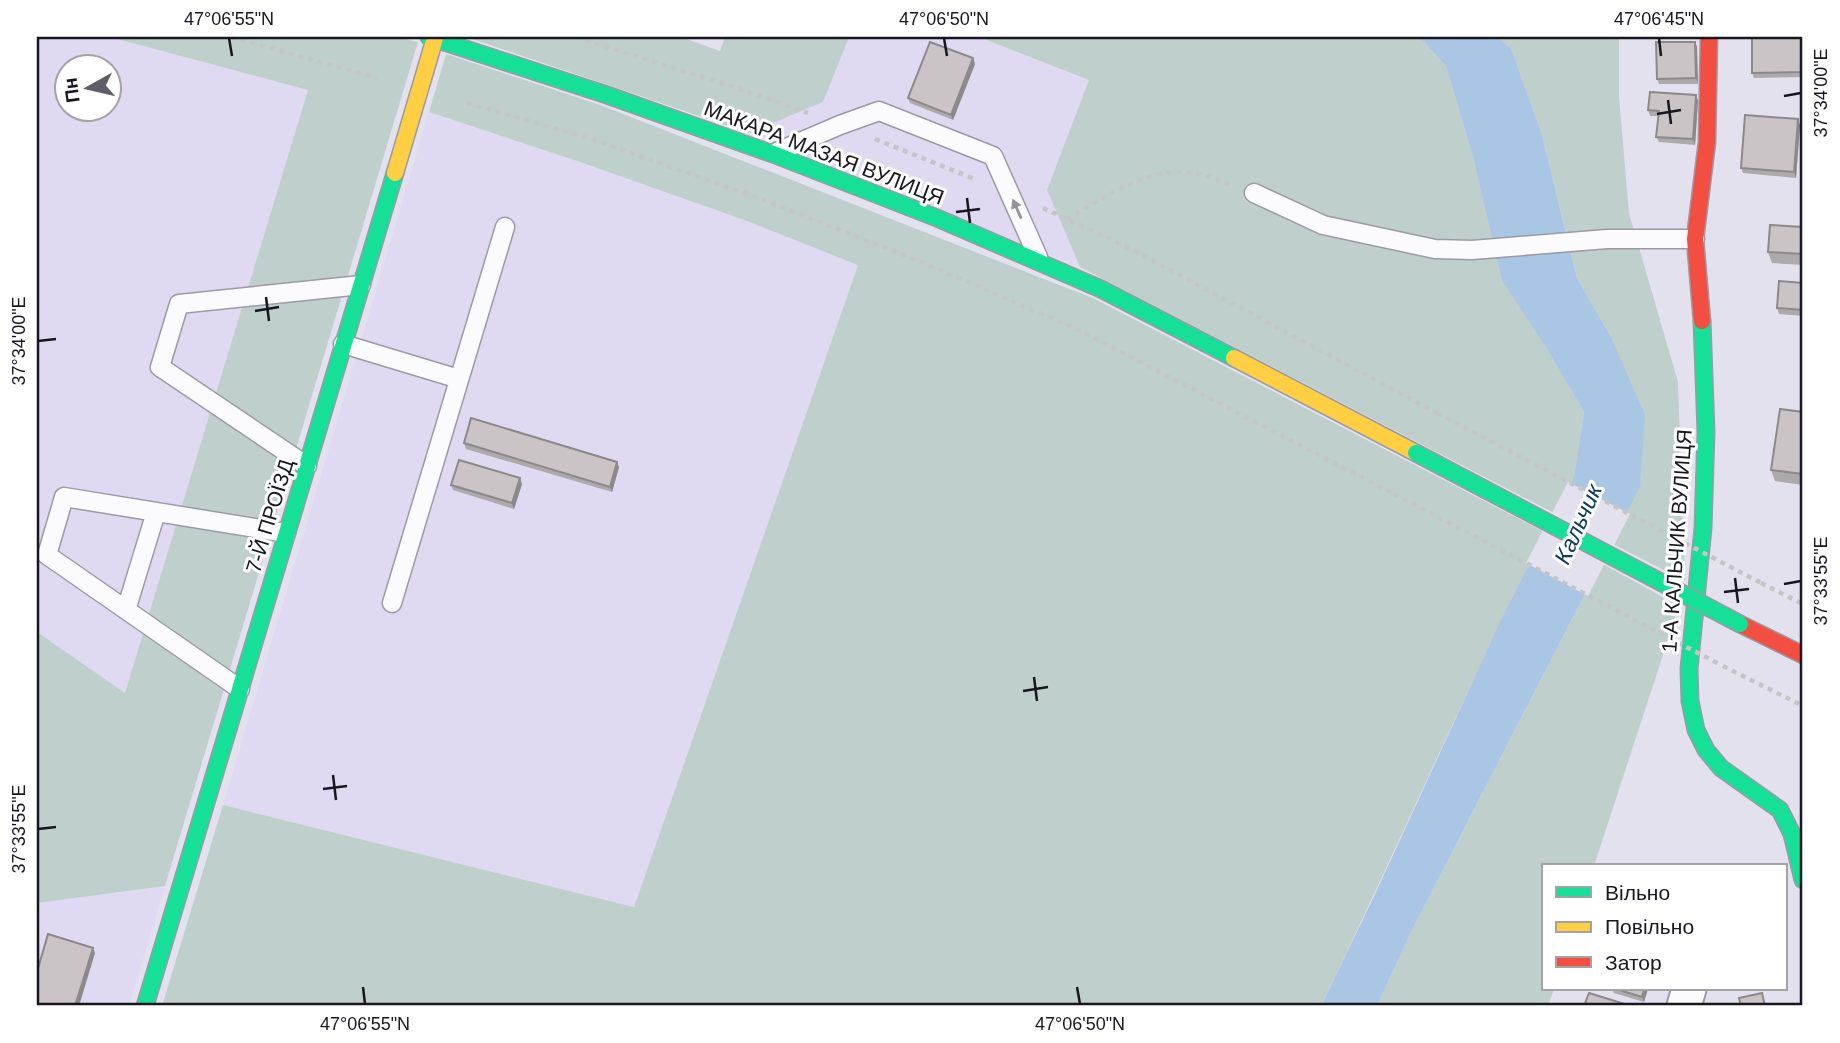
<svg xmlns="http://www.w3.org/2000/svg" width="1840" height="1043" font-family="Arial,sans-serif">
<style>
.built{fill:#dfd9f2;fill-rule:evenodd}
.green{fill:#bfd0cc}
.water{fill:#a9c6e4}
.pier{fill:#e4e1ef}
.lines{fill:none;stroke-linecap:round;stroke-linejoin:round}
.lane-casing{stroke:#9c9aa4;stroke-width:21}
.street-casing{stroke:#9c9aa4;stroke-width:37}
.fast-casing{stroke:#9c9aa4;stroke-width:19}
.slow-casing{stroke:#9c9aa4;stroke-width:19}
.jam-casing{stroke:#9c9aa4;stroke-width:19}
.path{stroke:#c5c5c8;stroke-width:4.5;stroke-dasharray:5 5;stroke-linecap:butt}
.lane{stroke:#fbfafd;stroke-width:18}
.street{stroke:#fbfafd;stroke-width:33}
.fast{stroke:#16e098;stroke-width:16}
.slow{stroke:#ffcf43;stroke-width:16}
.jam{stroke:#f24e42;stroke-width:16}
.fast-bridge-casing{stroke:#9c9aa4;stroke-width:19;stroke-linecap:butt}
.path-bridge{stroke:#c5c5c8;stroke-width:4.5;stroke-dasharray:5 5;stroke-linecap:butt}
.fast-bridge{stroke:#16e098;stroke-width:16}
.wall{fill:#aea9ab}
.shaded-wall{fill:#8d898b}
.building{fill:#cac4c7;stroke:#8d898b;stroke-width:2}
.oneway{fill:#959399}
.ticks{fill:none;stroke:#18161f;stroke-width:2.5}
.labels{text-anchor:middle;stroke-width:6;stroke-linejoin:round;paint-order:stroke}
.street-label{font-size:21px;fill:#18161f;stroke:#fff}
.water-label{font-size:23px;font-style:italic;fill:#0b3c60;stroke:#fff}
.neatline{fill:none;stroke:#18161f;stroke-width:2.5}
.ticks-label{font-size:18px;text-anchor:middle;fill:#18161f}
</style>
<rect width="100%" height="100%" fill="#e4e1ef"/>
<path class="built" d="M37 37H110L308 89 125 694 37 632ZM66 66H108V108H66Z
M849 37H979L1089 80 1047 190 1080 267 749 133 823 102Z
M429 112 583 163 747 221 858 264 634 907 223 805Z
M165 886 129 1006H37V903Z"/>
<path class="green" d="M110 37H398L418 42 165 886 37 903V632L125 693 308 90Z
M467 37H681L720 51 725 37H849L823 102 749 133Z
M979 37H1419L1446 66 1474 160 1545 346 1584 412 1574 478 1556 514 1080 267 1047 190 1089 80Z
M1496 37H1619V97L1629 213 1678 382 1685 581 1611 543V337L1577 278 1542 135 1511 50Z
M446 54 603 106 1095 299 1546 533C1466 688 1397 849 1321 1006H162L223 805 634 907 858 265 747 221 583 163 429 112Z
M1601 563 1679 606 1594 866H1544V989H1554L1548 1006H1377L1410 934Z"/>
<path class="water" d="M1419 37H1496L1511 49 1542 135 1577 278 1611 337 1645 415 1640 487 1410 934 1377 1006H1321L1377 890 1501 620 1574 477 1584 412 1545 346 1502 280 1474 160 1446 66Z"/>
<path class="pier" d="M1568 482 1630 514 1588 596 1526 563Z"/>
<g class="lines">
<g class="lane-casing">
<path id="lane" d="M777 152 840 125 879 111 993 156 1038 257
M1254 193 1323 225 1435 249 1472 250 1607 239H1695
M343 344 459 379
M307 466 160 367 179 304 361 285
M392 603 505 227
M126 610 156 512
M240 689 47 555 64 497 286 533"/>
</g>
<g class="street-casing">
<path id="street" d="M1684 1006 1689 989"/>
</g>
<g class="fast-casing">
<path id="fast" d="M429 37 607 95 773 154 937 218 1101 289 1234 358
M1702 321 1706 432 1703 528 1689 669 1690 701 1696 730 1706 750 1721 768 1780 810 1792 834 1803 880
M145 1006 395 173"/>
</g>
<g class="slow-casing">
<path id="slow" d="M395 173 435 38
M1234 358 1416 453"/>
</g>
<g class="jam-casing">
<path id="jam" d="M1702 321 1695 239 1707 142 1709 37
M1740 624 1803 655"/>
</g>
<path class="path" d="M231 37 377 78
M576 37 761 96 808 113
M467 103 591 139 756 197 919 261 1079 330 1394 494
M875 139 977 180
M1043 208 1127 247 1437 413
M1067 219C1104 198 1152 163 1198 174 1210 176 1222 182 1234 186
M1761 583 1803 604
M1723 666 1803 706"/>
<use href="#lane" class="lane"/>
<use href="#street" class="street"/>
<use href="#fast" class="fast"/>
<use href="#slow" class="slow"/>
<use href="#jam" class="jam"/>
<g class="fast-bridge-casing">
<path id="fast-bridge" d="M1416 453 1740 624"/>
</g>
<path class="path-bridge" d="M1437 413 1761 583
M1394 494 1719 664"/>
<use href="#fast-bridge" class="fast-bridge"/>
</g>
<path class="wall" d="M1803 37V77L1754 78 1752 73Z
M1695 42 1697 47 1698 84H1659L1657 79Z
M973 58 975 64 953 120 910 103 908 98Z
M1696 95 1698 101 1695 145 1659 142 1656 137 1658 116H1650L1648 110Z
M1800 125 1796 178 1743 173 1741 168Z
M1803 227V265L1772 263 1768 252Z
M1803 283V316L1779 314 1777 308Z
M1803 412V485L1775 481 1771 470Z
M464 443 619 467 612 492 466 449Z
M522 484 514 509 453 490 451 485Z
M1612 989H1648L1644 1002 1614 993Z"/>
<path class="shaded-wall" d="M1801 37H1803V76L1802 72Z
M1695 42 1697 47 1698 84 1696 78Z
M973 58 975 64 953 120 951 115Z
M1696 95 1698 101 1695 145 1693 139Z
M1798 119 1800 125 1796 178 1794 172Z
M617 462 619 467 612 492 610 487Z
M520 478 522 484 514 509 512 503Z
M93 948 95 953 79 1006H75Z
M1644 989H1648L1644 1002 1642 997Z"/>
<path class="building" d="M1752 37H1801L1802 72 1752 73Z
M930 42 973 58 951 115 908 98Z
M1656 42H1695L1696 78 1657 79Z
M1650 92 1696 95 1693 139 1656 137 1659 111 1648 110Z
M1745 115 1798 119 1794 172 1741 168Z
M1770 225 1803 227V254L1768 252Z
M1779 281 1803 283V310L1777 308Z
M1780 409 1803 412V474L1771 470Z
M471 418 617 462 610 487 464 443Z
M459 460 520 478 512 503 451 485Z
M48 934 93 948 75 1006H37V972Z
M1616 989H1644L1642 997Z
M1589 993 1631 1006H1584Z
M1762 993 1765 1006H1741L1739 998Z"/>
<defs><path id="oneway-solid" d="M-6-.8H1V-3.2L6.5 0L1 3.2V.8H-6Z" transform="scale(1.75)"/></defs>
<use class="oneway" href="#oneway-solid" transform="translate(1017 209) rotate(-114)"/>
<path class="ticks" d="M229 38 232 56M944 38 947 56M1659 38 1661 56M1784 96 1801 93M1668 100 1671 124M1657 114 1681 110M967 198 970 223M956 212 980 209M266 297 269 321M255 311 279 307M38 341 56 339M1735 578 1738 603M1784 584 1801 581M1724 592 1749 589M1034 677 1037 701M1023 691 1048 687M333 775 336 800M323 789 347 786M38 829 56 827M363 987 365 1004M1077 987 1080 1004"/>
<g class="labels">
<g class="street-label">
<text transform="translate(824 153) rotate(21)" y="7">МАКАРА МАЗАЯ ВУЛИЦЯ</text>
<text transform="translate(270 516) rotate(-73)" y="7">7-Й ПРОЇЗД</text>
<text transform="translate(1677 541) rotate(-86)" y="7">1-А КАЛЬЧИК ВУЛИЦЯ</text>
</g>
<g class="water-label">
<text transform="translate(1578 524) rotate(-66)" y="8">Кальчик</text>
</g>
</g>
<rect width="1840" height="1043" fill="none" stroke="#ffffff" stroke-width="77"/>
<rect x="1542" y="864" width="245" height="126" fill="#ffffff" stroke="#a3a2a5" stroke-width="2"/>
<rect x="1556" y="887" width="35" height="10" fill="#16e098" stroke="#a3a2a5" stroke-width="2"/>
<text x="1605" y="900" font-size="21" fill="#18161f">Вільно</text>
<rect x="1556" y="922" width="35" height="10" fill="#ffcf43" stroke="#a3a2a5" stroke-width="2"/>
<text x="1605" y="934" font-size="21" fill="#18161f">Повільно</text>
<rect x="1556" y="957" width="35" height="10" fill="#f24e42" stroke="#a3a2a5" stroke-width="2"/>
<text x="1605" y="970" font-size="21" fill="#18161f">Затор</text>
<g transform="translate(88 88) rotate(262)"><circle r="33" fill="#ffffff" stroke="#a3a2a5" stroke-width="2"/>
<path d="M0-5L12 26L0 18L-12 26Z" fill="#5f5d68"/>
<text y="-10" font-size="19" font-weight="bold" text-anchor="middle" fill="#18161f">Пн</text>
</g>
<rect x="38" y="38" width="1763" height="966" class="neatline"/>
<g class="ticks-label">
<text x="229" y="25">47°06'55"N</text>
<text x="944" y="25">47°06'50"N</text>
<text x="1659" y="25">47°06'45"N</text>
<text transform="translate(1821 93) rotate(-90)" y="6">37°34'00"E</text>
<text transform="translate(19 341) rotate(-90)" y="6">37°34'00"E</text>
<text transform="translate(1821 581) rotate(-90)" y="6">37°33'55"E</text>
<text transform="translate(19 829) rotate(-90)" y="6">37°33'55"E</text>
<text x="365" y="1030">47°06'55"N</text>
<text x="1080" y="1030">47°06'50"N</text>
</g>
</svg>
